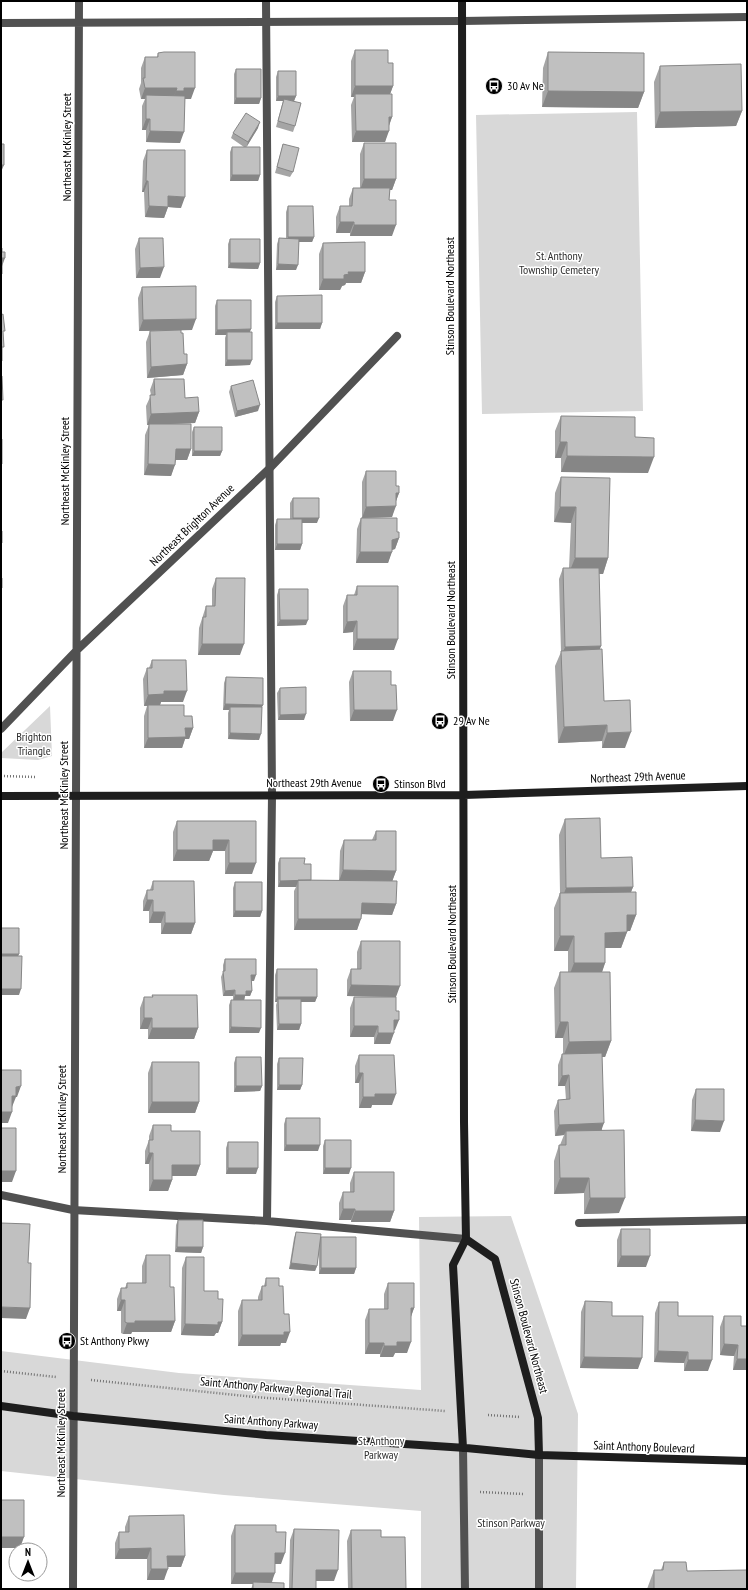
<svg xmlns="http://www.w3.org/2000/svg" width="748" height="1590" font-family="'PT Sans Narrow',sans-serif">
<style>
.green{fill:#d8d8d8}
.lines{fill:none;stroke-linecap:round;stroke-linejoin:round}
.path{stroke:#737373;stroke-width:2.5;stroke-dasharray:1 2;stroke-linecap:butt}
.lane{stroke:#515151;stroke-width:8}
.street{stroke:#515151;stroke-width:8}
.secondary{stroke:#1e1e1e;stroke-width:8}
.wall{fill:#a5a5a5}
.shaded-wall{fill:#868686}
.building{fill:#c0c0c0;stroke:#868686}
.labels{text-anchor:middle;stroke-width:3;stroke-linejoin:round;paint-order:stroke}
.poi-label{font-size:12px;fill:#000;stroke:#fff;text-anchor:start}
.street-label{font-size:12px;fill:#000;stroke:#fff}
.park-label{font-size:12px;fill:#2f2f2f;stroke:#fff}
</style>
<rect width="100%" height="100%" fill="#fff"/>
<path class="green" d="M637 112 643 411 482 414 476 115Z
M50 706 52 756 38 760 1 758V753Z
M511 1216 578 1414 576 1589H421V1511L224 1495 1 1471V1351L179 1373 421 1390 419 1217Z"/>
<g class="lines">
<path class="path" d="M1 776 36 777
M1 1371 56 1377
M91 1380 255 1397 445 1411
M488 1415 520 1417
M480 1492 523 1494"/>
<path class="lane" d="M266 1 272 795 267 1221
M1 1195 73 1210 267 1221 466 1239
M579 1223 747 1220"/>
<path class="street" d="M1 23 462 21 747 17
M1 729 77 650 270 468 397 336
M463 1448 465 1589
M539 1455V1589
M73 1589 79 1"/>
<path class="secondary" d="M462 1 464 1122 466 1239 453 1265 463 1448
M1 796 464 795 747 786
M466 1239 495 1259 538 1418 539 1455
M1 1406 73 1416 266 1435 466 1448 539 1455 747 1461"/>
</g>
<path class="wall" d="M355 50 388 63 393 86 390 94 392 117 389 126 385 142H352L351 105 354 97H351V61Z
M548 52 644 92 638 108 542 107 543 68Z
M158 53 191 99H185L180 143 146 142V130H142V106L145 99H141L139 89 141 83V68L145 57H157Z
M660 66 742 111 736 126 655 128 654 82Z
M236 69 261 98 259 104H234V74Z
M278 71 296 96 294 101 295 126 293 132 276 127 283 101H276V77Z
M258 128 246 147 260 175 258 181H230V152L232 147H244L231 138 233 133Z
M364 143 396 179 392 190H390L389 200 392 236H350V233H336V217L340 206H349V199L353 188H360V154Z
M283 144 293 172 290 177 275 173Z
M147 150 181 208 168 207 164 218 145 217 144 192H142L143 161Z
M288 206 314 237 312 242H299L296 270H276L277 244 279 238H286V212Z
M139 238 160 278H136L135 249Z
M230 239 260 263 258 269 228 268V244Z
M323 243 365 272 361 283H346L345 285 342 286 340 290H319V254Z
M142 287 192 330 139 331 138 298Z
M277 296 322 323 320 329H275V302Z
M217 300 250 332V365L225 366V338L226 335H215V306Z
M150 331 181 333 184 354 187 364 183 375 147 378 146 342Z
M154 379 185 398 199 412 195 423 168 424 191 449 187 460H176L171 476 144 475 145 435 149 425H147L146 406 151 395 150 390Z
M231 386 258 411 235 417 229 392Z
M561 416 635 437 648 473 561 472V458H555V431Z
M194 427 222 451 220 456H192V432Z
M366 471 396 486 399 493 396 501 392 517 362 518V482Z
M561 477 608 558 603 574H599L601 646 599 649 604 701 625 748H602V741L558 743 555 666 561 652 559 579 563 568H569L571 523 554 522 555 493Z
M293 498 317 523H302V544L300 550H275V525L277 519H290V503Z
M361 518 397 532 399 538 395 549 392 550 388 563H356L357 529Z
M216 578 240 655H198L199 628 206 606H212V589Z
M357 586 394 650H353V632L343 633V606L347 595H354Z
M279 589 306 625 277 626V595Z
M152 660 183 702H161L160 705 184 716 193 728 189 739H185L182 748H144V716L147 706H144L143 679 147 668H149Z
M353 671 391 685 393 721H350L349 682Z
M226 677 263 705 262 707 259 740 228 739V713L229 710H223L224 683Z
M280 688 304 720H278L277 693Z
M565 819 601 858 633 887 631 892 636 915 630 931H627V932L621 948H605V963L602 972 611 1041 605 1057H602V1130L619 1213 584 1214V1193L554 1194V1161L559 1145H560L564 1135 555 1136 554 1111 558 1100H566L565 1086H558V1065L562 1054H563V1038H555L554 988 560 972H568V951H554V908L560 893 559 835Z
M177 821H256L252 874H225V851H213L209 861H173V832Z
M376 831 396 871 392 881 396 904 392 915 362 914 357 930H294V891L296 887H278V863L280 858 304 864 311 880 339 881 340 851 344 840H372Z
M153 881 195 923 191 934H161V923H149V911H143V901L147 890H150Z
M235 882 262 911 260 917H233V888Z
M361 941 396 997 347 996V980L351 969H357V952Z
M225 959 254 981H251L252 991 250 996H245L244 1000 259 1033H229V1005L231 1000H233V996H223L221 977 223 972V965Z
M277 969 317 997 315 1002H301V1024L299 1030H277L276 1005 277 1002H275V975Z
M152 995 198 1028 194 1039H148V1029H140V1008L144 997H152Z
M354 997 395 1030H394L390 1044H374V1037H350V1008Z
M359 1055 392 1105H372L371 1108H359V1083H355V1066Z
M236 1057 262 1086 260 1091 234 1092V1063Z
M279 1058 302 1085 300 1090H277V1064Z
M152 1062 199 1102 195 1113H148V1073Z
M696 1089 720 1132 691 1131 692 1100Z
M286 1118 318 1151H284V1124Z
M153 1125 171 1131 200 1165 196 1176H172V1180L168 1191H149V1164H145V1151L149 1140V1136Z
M325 1140 349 1174H323V1146Z
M228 1142 256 1174H226V1148Z
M354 1172 394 1211 390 1222H351V1220H339V1203L343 1192H350V1183Z
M178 1220 203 1247 201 1253 175 1252 176 1225Z
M621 1229 646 1267H617V1240Z
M296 1232 320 1240 321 1237 356 1268 354 1274H319V1252L317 1266 315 1271 289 1269 294 1238Z
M146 1255 170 1287 175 1321 171 1332H132L131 1334H123L121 1333V1311H117V1299L121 1288H125L127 1283H142V1266Z
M186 1257 204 1291 218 1299 222 1322 218 1333H216L214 1336 181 1335 182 1268Z
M266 1278 279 1286 286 1343H281L280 1346H238V1311L242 1300H258V1297L262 1286H264Z
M388 1283 414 1308 411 1317 407 1353H395L393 1357H380V1354H365V1320L369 1309H384V1294Z
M585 1301 612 1316 638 1369 580 1368 581 1312Z
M659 1302 678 1316 708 1371H684V1363L654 1362 655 1313Z
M724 1316 741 1326H747V1370H733L734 1356 720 1355V1327Z
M129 1516 185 1556 181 1567H167L164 1580H147V1559H115V1543L119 1532H125V1527Z
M235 1525 276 1532 281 1564H275L272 1583 284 1589H251L253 1584H231V1536Z
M294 1529 334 1581H316V1589H289L290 1540Z
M351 1530 406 1589H348L347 1541Z
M664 1562 687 1571 747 1589H647L654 1570H661Z"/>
<path class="shaded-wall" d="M355 86H393L389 97 355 94 354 97H351Z
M145 88H177L173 99 146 95 145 99H141Z
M184 88H195L191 99H181L172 102 176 91Z
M548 91 644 92 638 108 542 107Z
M278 96H296L294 101H276Z
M236 98H261L259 104H234Z
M742 111 736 126 655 128 660 112Z
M389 117H392L388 128Z
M146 119H150L146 130H142Z
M260 122 258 128 246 148 248 142Z
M150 131 184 132 180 143 146 142Z
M356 131H389L385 142H352Z
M1 165H4L1 172Z
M232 175H260L258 181H230Z
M364 179H396L392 190H360Z
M146 181H148L144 192H142Z
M168 196 185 197 181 208 168 207 164 218 145 217 149 206Z
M340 222H354L350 233H336Z
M354 225H396L392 236H350Z
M288 237H314L312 242H286Z
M2 258H5L1 269Z
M230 263H260L258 269 228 268Z
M278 264 298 265 296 270H276Z
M164 267 160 278H136L140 268Z
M348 272H365L361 283H346L345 285 342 286 340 290H319L323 279 344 275Z
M196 319 192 330 139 331 143 320Z
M277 323H322L320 329H275Z
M251 329 249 335 227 332 226 335H215L217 330Z
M227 360H252L250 365 225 366Z
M187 364 183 375 147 378 151 367Z
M260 405 258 411 235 417 237 411Z
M199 412 195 423 147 425 151 414Z
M560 442H567L561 458H555Z
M176 449H191L187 460H172Z
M194 451H222L220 456H192Z
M567 456 654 457 648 473 561 472Z
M148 464 175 465 171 476 144 475Z
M396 493H399L395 504Z
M396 506 392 517 362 518 366 507Z
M560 507H576L571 523 554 522Z
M293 518H319L317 523H290Z
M399 538 395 549 388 551 392 540Z
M277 544H302L300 550H275Z
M360 552H392L388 563H356Z
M575 558H608L603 574 569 573Z
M280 620H308L306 625 277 626Z
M357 621 353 632 343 633 347 622Z
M357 639H398L394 650H353Z
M202 644H244L240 655H198Z
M601 646 597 657H561L565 647Z
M164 691H187L183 702H161L160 705 144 706 148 695Z
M225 704 263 705 260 710 230 707 229 710H223Z
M354 710H397L393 721H350Z
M306 714 304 720H278L280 715Z
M607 725 602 741 558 743 564 727Z
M185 728H193L189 739H185L182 748H144L148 738Z
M631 732 625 748H602L607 733Z
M230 733 261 734 259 740 228 739Z
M213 840H229L225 851H213L209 861H173L177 850Z
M229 863H256L252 874H225Z
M343 870 396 871 392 882 339 881Z
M280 881H298L296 887H278Z
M633 887 627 902 560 904 566 888Z
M147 900H153L149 911H143Z
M362 903 396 904 392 915 358 914Z
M235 911H262L260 917H233Z
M153 912H165L161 923H149Z
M627 915H636L630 931H621Z
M298 919H361L357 930H294Z
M165 923H195L191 934H161Z
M627 932 621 948H599L605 933Z
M560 936H574L568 951H554Z
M1 954H19L17 960H1Z
M574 963H605L600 978 568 979Z
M251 975H256L254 981H249Z
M351 985 400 986 396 997 347 996Z
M1 989H21L19 995H1Z
M235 990 233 996H223L225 991Z
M246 991H252L250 996H245L244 1001H233L235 995Z
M277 997H317L315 1002H278V999L277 1002H275Z
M144 1018H152L148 1029H140Z
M394 1020H399L395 1030H390Z
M560 1022H568L563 1038H555Z
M279 1024H301L299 1030H277Z
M354 1026H378L374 1037H350Z
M231 1027 261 1028 259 1033H229Z
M152 1028H198L194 1039H148Z
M378 1033H394L390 1044H374Z
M611 1041 605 1057H563L569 1042Z
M359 1073H363L359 1083H355Z
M569 1075 565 1086H558L562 1076Z
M279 1085H302L300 1090H277Z
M21 1086 17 1097H16L12 1107V1096L16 1087Z
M236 1086H262L260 1091 234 1092Z
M375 1094H396L392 1105H372L371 1108H359L363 1097Z
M152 1102H199L195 1113H148Z
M1 1112H12L8 1123H1Z
M695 1120 724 1121 720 1132 691 1131Z
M604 1123 600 1134 566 1131 564 1135 555 1136 559 1125Z
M286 1145H320L318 1151H284Z
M149 1153H153L149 1164H145Z
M172 1165H200L196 1176H168Z
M228 1168H258L256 1174H226Z
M325 1168H351L349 1174H323Z
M1 1171H16L12 1182H1Z
M560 1178H589L584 1193 554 1194Z
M153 1180H172L168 1191H149Z
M590 1198H625L619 1213 584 1214Z
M343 1209H355L351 1220H339Z
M355 1211H394L390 1222H351Z
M177 1247H203L201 1253 175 1252Z
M621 1256H650L646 1267H617Z
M291 1263 317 1266 315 1271 289 1269Z
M321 1268H356L354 1274H319Z
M121 1300H125L121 1311H117Z
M1 1307 30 1308 26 1319 1 1318Z
M411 1308H414L410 1319Z
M135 1321H175L171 1332H132L131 1334H123L127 1323Z
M218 1322H222L218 1333H216L214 1336 181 1335 185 1324Z
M284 1332H290L286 1343H281L280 1346H238L242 1335Z
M397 1342H411L407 1353H395L393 1357H380L384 1346Z
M369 1343H384L380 1354H365Z
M724 1344 738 1345 734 1356 720 1355Z
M658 1351 688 1352 684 1363 654 1362Z
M584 1357 642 1358 638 1369 580 1368Z
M737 1359H747V1370H733Z
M688 1360H712L708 1371H684Z
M1 1537H24L20 1548H1Z
M151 1548 147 1559H115L119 1549Z
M275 1553H285L281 1564H271Z
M167 1556H185L181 1567H163Z
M151 1569H168L164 1580H147Z
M316 1570H338L334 1581H312Z
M235 1573H275L271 1584 253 1582V1584H231Z"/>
<path class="building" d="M355 50H388V63H393V86H355Z
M164 52H195V88H184V91H176L177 88H145L143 78H145V57H158V53Z
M548 52 644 53V92L548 91Z
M741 64 742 111 660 112V66Z
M236 69H261V98H236Z
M278 71H296V96H278Z
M355 94H392V117H389V131H356Z
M146 95 185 96 184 132 150 131V119H146Z
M284 99 301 103 295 126 278 121Z
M246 113 260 122 248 142 233 133Z
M364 143H396V179H364Z
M1 144H4V165H1Z
M283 144 299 148 293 172 277 167Z
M232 147H260V175H232Z
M147 150H185V197L168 196V207L149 206 148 181H146Z
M353 188H390L389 200H396V225H354V222H340V206H352Z
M288 206H313L314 237H288Z
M139 238H163L164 267 140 268Z
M279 238 299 239 298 265 278 264Z
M230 239H260V263H230Z
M365 242V272H348L349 274 344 275V279H323V243Z
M1 248H2V252H5V258H2V274H1Z
M196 286V319L143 320 142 287Z
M322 295V323H277V296Z
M217 300H251V329L217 330Z
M3 314 5 331H3L4 347H2V361H1V315Z
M181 330V333H183L184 354H187V364L151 367 150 331Z
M227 332H252V360H227Z
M1 376H2L3 400H1Z
M154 379H184L185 398 198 397 199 412 151 414 150 395H155Z
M253 380 260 405 237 411 231 386Z
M561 416 635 417V437L654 438V457L567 456V442H560Z
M149 424H191V449H176L175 465 148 464Z
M194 427H222V451H194Z
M1 439H2V464H1Z
M366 471H396V486H399V493H396V506L366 507Z
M561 477 610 478 608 558H575L576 507H560Z
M293 498H319V518H293Z
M361 518H397V532H399V538L392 540V552H360Z
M277 519H302V544H277Z
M1 531H2V543H1Z
M563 568H599L601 646 565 647Z
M1 578H2V588H1Z
M216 578H245L244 644H202L203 617H206V606H215Z
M357 586H398V639H357V621L347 622V595H357Z
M279 589H308V620H280Z
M602 649 604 701 630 700 631 732 607 733V725L564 727 561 651Z
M152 660H186L187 691H164V694L148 695 147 668H152Z
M353 671H391V685H396L397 710H354Z
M226 677 263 678V705L225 704Z
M306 687V714L280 715V688Z
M148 705H184V716H192L193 728H185L186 737 148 738Z
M230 707H262L261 734 230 733Z
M600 818 601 858 632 857 633 887 566 888 565 819Z
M177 821H256V863H229V840H213V850H177Z
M376 831H396V871L343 870 344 840H376Z
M280 858H305L304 864H311V880L280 881Z
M298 880 397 881 396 904 362 903 361 919H298Z
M153 881H194L195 923H165V912H153V900H147V890H153Z
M235 882H262V911H235Z
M636 892V915H627V932L605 933V963H574V936H560V893Z
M1 928H19V954H1Z
M361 941H400V986L351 985V969H361Z
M1 956H22L21 989H1Z
M225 959H256V975H251L252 991H246V995H235V990L225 991 223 971H225Z
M277 969H317V997H277Z
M560 972H610L611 1041 569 1042 568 1022H560Z
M152 995H197L198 1028H152V1018H144V997H153Z
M354 997H396V1011H399V1020H394V1033H378V1026H354Z
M278 999H301V1024H279Z
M231 1000H261V1028L231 1027Z
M602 1053 604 1123 559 1125 558 1100 570 1099 569 1075 562 1076V1054Z
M359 1055H394L396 1094H375V1097H363V1073H359Z
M236 1057H261L262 1086H236Z
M279 1058H303L302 1085H279Z
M152 1062H199V1102H152Z
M1 1070H21V1086L16 1087V1096H12V1112H1Z
M696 1089H724V1121L695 1120Z
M286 1118H320V1145H286Z
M153 1125H171V1131H200V1165H172V1180H153V1153H149V1140H153Z
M1 1128H16V1171H1Z
M624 1130 625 1198H590L589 1178H560L559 1145H566V1131Z
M325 1140H351V1168H325Z
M228 1142H258V1168H228Z
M354 1172H394V1211H355V1209H343V1192H354Z
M178 1220H203V1247H177Z
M1 1223 30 1224 28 1263H31L30 1308 1 1307Z
M621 1229H650V1256H621Z
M296 1232 321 1234 317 1266 291 1263Z
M321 1237H356V1268H321Z
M146 1255H170V1287H174L175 1321H135V1323H127L125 1322V1300H121V1288H127V1283H146Z
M186 1257H204V1291H218V1299H223L222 1322H218V1325L185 1324Z
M266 1278H279V1286H283L284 1314H289L290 1332H284V1335H242V1300H262V1286H266Z
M388 1283H414V1308H411V1342H397V1346H384V1343H369V1309H388Z
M585 1301 612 1302V1316H643L642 1358 584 1357Z
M659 1302H678V1316H713L712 1360H688V1352L658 1351Z
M724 1316H741V1326H747V1359H737L738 1345 724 1344Z
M1 1500H24V1537H1Z
M184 1515 185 1556H167L168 1569H151V1548L119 1549V1532H129V1516Z
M235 1525H276V1532H286L285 1553H275V1573H235Z
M294 1529 339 1530 338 1570H316V1589H292Z
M351 1530H381V1537H405L406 1589H352Z
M664 1562H686L687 1571 747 1570V1589H654V1570H663Z
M253 1582 284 1583V1589H253Z"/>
<defs>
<g id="bus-disc" transform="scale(0.9)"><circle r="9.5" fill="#000" stroke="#fff"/><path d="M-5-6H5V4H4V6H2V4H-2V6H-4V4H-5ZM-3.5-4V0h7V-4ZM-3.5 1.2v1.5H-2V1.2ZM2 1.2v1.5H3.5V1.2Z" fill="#fff"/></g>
</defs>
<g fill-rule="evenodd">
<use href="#bus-disc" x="494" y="86"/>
<use href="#bus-disc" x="440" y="721"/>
<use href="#bus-disc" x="381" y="784"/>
<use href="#bus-disc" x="67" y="1341"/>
</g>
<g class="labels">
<g class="poi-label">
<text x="507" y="90">30 Av Ne</text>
<text x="453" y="725">29 Av Ne</text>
<text x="394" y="788">Stinson Blvd</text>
<text x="80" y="1345">St Anthony Pkwy</text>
</g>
<g class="street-label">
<text transform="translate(67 147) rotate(-90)" y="4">Northeast McKinley Street</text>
<text transform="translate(450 296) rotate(-90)" y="4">Stinson Boulevard Northeast</text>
<text transform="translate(65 471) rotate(-90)" y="4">Northeast McKinley Street</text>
<text transform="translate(192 525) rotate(-44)" y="4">Northeast Brighton Avenue</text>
<text transform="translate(451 620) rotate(-90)" y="4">Stinson Boulevard Northeast</text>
<text transform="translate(638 777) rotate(-2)" y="4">Northeast 29th Avenue</text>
<text x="314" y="787">Northeast 29th Avenue</text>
<text transform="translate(64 795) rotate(-90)" y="4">Northeast McKinley Street</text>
<text transform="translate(452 944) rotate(-90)" y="4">Stinson Boulevard Northeast</text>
<text transform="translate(62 1119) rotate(-90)" y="4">Northeast McKinley Street</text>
<text transform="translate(529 1336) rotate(75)" y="4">Stinson Boulevard Northeast</text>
<text transform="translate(276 1388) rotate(5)" y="4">Saint Anthony Parkway Regional Trail</text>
<text transform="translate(271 1422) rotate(4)" y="4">Saint Anthony Parkway</text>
<text transform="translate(61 1443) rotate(-90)" y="4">Northeast McKinley Street</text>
<text transform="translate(644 1447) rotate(2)" y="4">Saint Anthony Boulevard</text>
</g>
<g class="park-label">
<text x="559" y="260">St. Anthony<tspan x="559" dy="14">Township Cemetery</tspan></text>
<text x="34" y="741">Brighton<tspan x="34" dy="14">Triangle</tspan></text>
<text x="381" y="1445">St. Anthony<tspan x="381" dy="14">Parkway</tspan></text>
<text x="511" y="1527">Stinson Parkway</text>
</g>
</g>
<rect width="748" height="1590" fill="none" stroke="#000000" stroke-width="4"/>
<g transform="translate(28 1562)"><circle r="19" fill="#ffffff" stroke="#999999"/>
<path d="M0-3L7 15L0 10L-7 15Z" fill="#000000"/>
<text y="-6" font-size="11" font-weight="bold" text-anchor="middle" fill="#000000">N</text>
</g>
</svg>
